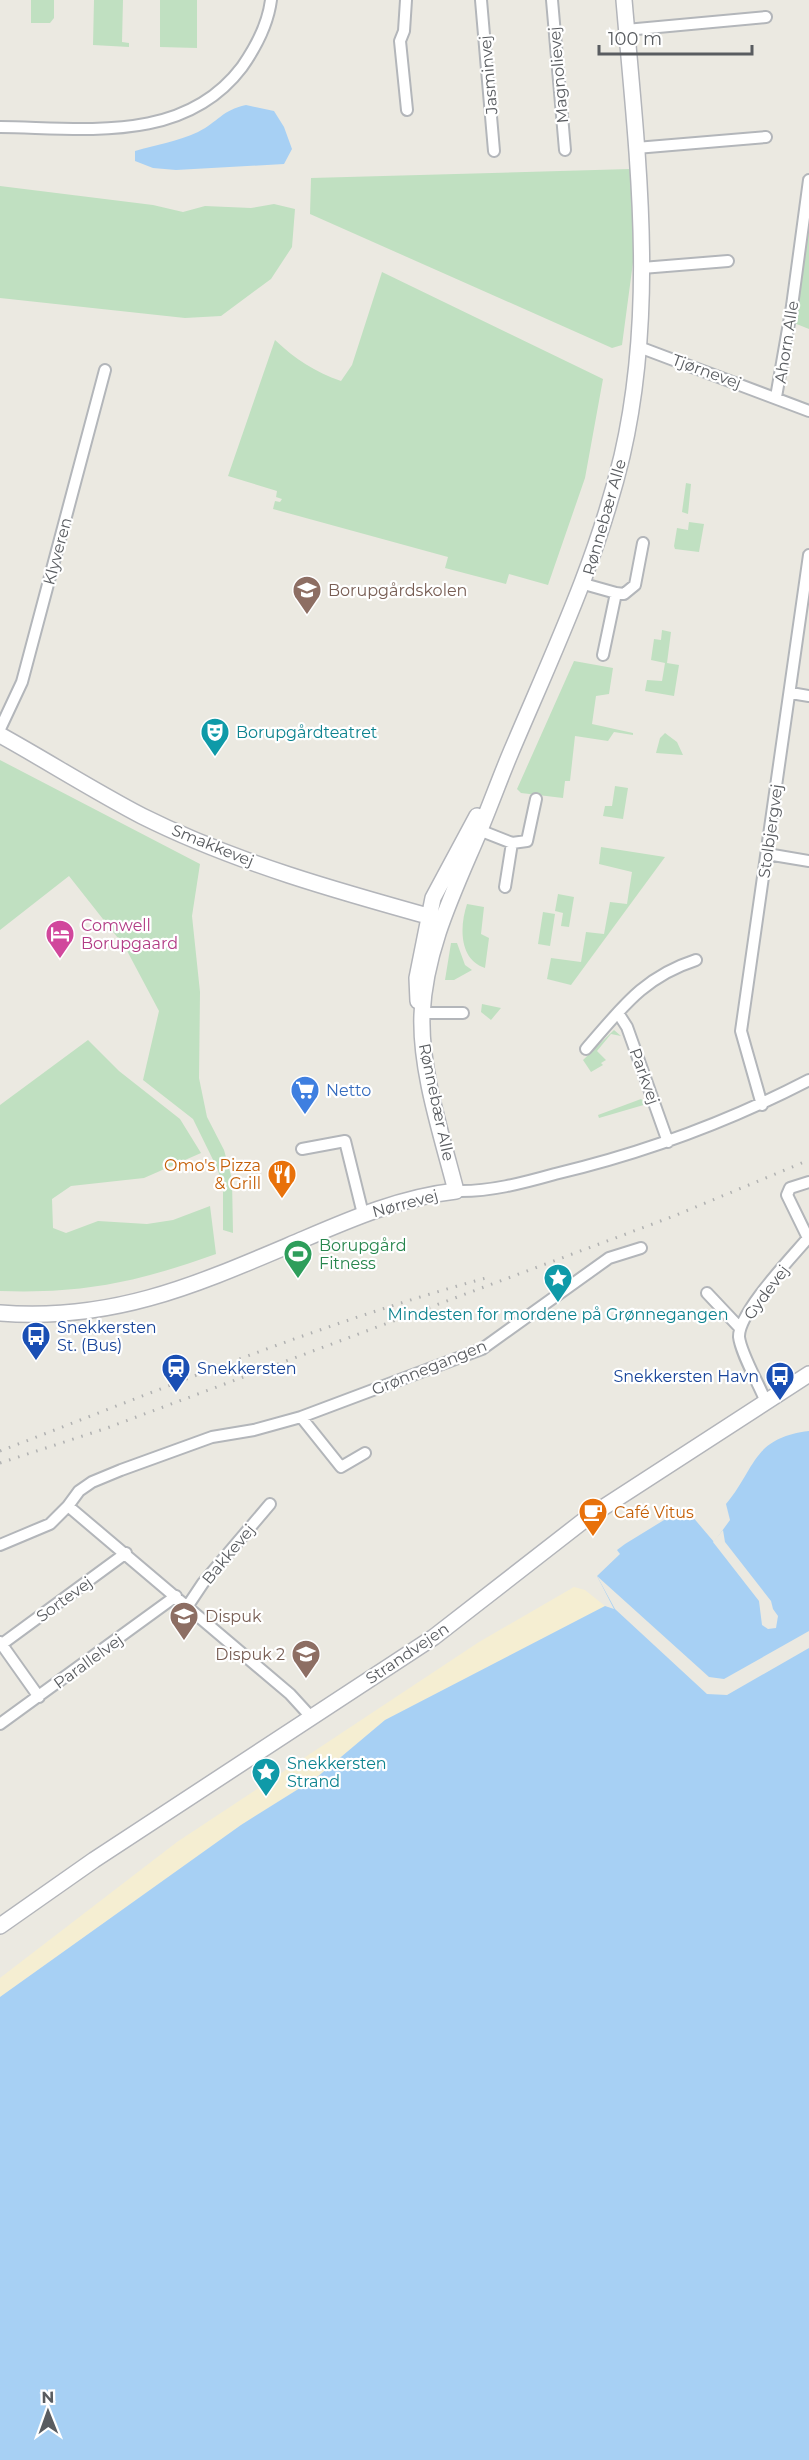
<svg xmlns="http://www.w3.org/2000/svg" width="809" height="2460" font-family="Montserrat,sans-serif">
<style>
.green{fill:#c0e0c1}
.sand{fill:#f5eed2}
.water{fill:#a7d0f4}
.pier{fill:#ebe9e1}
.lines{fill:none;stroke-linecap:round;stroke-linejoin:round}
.street-casing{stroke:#b3b6ba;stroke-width:14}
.secondary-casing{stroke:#b3b5ba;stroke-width:18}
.street{stroke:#fff;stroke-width:10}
.secondary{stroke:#fff;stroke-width:15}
.rail{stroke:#b1b2b2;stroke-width:3;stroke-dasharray:1.5 8;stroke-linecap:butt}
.labels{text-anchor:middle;stroke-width:4.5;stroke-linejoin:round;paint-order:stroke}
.street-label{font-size:16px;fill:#595c60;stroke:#fff}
.education-label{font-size:16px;fill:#785e54;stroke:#fff;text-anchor:start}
.culture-label{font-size:16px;fill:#0d838f;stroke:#fff;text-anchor:start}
.hotel-label{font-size:16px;fill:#b23c85;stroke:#fff;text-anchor:start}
.shop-label{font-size:16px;fill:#366cbe;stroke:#fff;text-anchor:start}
.food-label{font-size:16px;fill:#c56008;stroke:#fff;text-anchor:end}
.leisure-label{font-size:16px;fill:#27864d;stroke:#fff;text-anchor:start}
.transit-label{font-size:16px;fill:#164399;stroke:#fff;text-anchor:start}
</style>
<rect width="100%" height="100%" fill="#ebe9e1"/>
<path class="green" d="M31 0H54V18L50 23H31Z
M94 0H123L122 42 129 43V47L93 45Z
M160 0H197V48L160 47Z
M630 169 634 255 622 345 612 348 310 214 311 178Z
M0 186 153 205 183 212 205 206 251 208 274 204 295 209 292 247 271 279 221 316 185 318 0 298Z
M809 217V329L794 323Z
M382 272 603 379 585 478 548 585 509 574 506 584 445 568 448 557 273 509 275 501 280 502 282 499 276 497 277 491 228 476 275 340C295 359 315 372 341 381L352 365Z
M686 483 691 484 688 514 682 512Z
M689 522 704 524 699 552 675 549 674 546 677 528 688 530Z
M662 630 671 632 667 663 679 665 674 696 645 691 647 680 662 681 665 663 651 660 654 639 661 640Z
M574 661 613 668 609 694 596 696 592 724 633 733V735L614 732 608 741 575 736 570 781H565L563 798 521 793 517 789Z
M665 733 677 742 683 755 656 753 660 738Z
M0 760 200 864 192 916 200 992 199 1078 207 1117 224 1150 232 1179 233 1233 223 1230V1189L218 1170 193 1119 143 1080 159 1011 125 947 69 876 0 930Z
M615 786 628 788 623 819 603 816 605 806H612Z
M601 847 665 857 571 985 547 979 551 958 581 962 586 932 604 934 610 902 627 904 632 872 599 864Z
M558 894 574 897 569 927 561 926 563 913 555 911Z
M467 904 484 907 481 934 489 938 485 968C458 959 460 925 467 904Z
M543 912 555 914 550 946 538 944Z
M451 943H457L465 965 472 970 454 980H445Z
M482 1004 501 1008 491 1020 481 1012Z
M614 1030 621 1036 611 1034 597 1051 606 1060 601 1063 603 1065 591 1072 583 1060Z
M88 1040 119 1071 180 1119 201 1153 144 1178 71 1186 52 1199 53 1228 66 1233 98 1221 147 1224 173 1220 210 1206 216 1254C138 1282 83 1294 0 1291V1105Z
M641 1099 647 1104 599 1118 598 1115Z"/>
<path class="sand" d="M574 1587 585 1590 605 1606 385 1720 316 1778 241 1825 0 1997V1978L177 1842 479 1642Z"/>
<path class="water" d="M246 105 274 111 284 127 292 149 284 164 176 170 153 168 135 161V151C156 145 178 141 198 132 218 122 222 110 246 105Z
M809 1431V2460H0V1997L241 1825 316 1778 385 1720 605 1606 614 1609 597 1576 620 1554 617 1550 625 1544 682 1509H686L714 1542 730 1520 726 1504C756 1468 752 1438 809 1431Z"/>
<path class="pier" d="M723 1530 725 1542 771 1601 773 1609 778 1616 776 1628 768 1629 762 1625 759 1601 713 1542Z
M597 1576 709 1677 724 1679 809 1631V1648L727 1695 707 1694 615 1609Z"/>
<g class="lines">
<g class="street-casing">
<path id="street" d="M406 0 404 31 400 41 407 110
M481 0 494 151
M552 0 565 150
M626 30 766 17
M0 127C85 128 184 144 242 67 256 47 268 24 271 0
M636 148 766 137
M642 268 728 261
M639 347 809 411
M776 397 792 306 809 180
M584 584 616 593
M603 655 616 593 624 594 635 585 643 543
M791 693 809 696
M0 729 22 682 105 370
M474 828 512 843 527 841 536 799
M767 854 809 861
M505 887 512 843
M422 1013H463
M618 1013 627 1027 668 1142
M586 1049C621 1009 643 977 696 960
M762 1105 741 1031 809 555
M302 1149 345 1141 363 1214
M456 1191C489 1192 523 1183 555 1174 644 1153 728 1122 809 1080
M707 1293 740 1328
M766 1402C759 1384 741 1354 739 1337 738 1313 792 1257 808 1238L787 1195 790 1188 809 1182
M301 1417 341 1467 365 1453
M0 1545 50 1524 68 1506
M187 1607 203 1583 270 1504
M0 1642 39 1697
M2 1644 126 1553
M311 1717 290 1694 68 1506 79 1491 92 1482 121 1470 212 1437 254 1430 301 1417 482 1349 609 1258 641 1248
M0 1724 176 1596"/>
</g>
<g class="secondary-casing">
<path id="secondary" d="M0 735C47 761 94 791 142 816 236 863 341 892 442 920
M418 1001 417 978 433 898 477 816
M0 1313C116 1322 200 1283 304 1239 353 1218 402 1197 456 1191 442 1136 420 1071 422 1015 425 949 454 891 479 832 490 806 500 778 511 752 553 653 597 561 622 456 657 305 637 153 624 0
M0 1926 94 1860 434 1637 587 1518 809 1374"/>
</g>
<use href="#street" class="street"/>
<use href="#secondary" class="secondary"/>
<path class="rail" d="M0 1451C160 1390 320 1323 486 1278
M0 1463 107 1428 674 1216 809 1160"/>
</g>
<defs>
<g id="school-pin" transform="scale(1.5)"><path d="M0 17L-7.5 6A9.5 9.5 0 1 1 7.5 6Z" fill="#8d6e63" stroke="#fff"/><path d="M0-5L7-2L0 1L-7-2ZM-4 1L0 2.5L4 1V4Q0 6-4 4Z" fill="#fff"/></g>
<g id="theatre-pin" transform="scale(1.5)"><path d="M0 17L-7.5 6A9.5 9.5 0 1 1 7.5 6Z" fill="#0f9aa8" stroke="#fff"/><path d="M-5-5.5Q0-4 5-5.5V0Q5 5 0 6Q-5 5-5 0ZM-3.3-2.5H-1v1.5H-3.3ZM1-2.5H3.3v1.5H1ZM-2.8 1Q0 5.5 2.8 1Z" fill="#fff"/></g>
<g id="hotel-pin" transform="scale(1.5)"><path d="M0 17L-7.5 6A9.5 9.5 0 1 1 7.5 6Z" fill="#d1479c" stroke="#fff"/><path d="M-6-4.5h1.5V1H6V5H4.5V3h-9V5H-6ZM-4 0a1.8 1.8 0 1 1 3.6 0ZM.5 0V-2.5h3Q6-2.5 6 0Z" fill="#fff"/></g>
<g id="supermarket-pin" transform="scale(1.5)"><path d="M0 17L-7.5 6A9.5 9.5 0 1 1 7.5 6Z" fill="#3f7fe0" stroke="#fff"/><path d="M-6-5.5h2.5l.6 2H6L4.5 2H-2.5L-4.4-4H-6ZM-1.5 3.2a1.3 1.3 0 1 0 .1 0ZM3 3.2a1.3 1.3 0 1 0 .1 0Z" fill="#fff"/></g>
<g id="restaurant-pin" transform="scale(1.5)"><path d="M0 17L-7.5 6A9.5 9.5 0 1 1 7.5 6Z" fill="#e8710a" stroke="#fff"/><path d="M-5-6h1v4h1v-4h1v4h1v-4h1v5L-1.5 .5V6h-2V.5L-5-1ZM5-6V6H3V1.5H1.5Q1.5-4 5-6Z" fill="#fff"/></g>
<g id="stadium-pin" transform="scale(1.5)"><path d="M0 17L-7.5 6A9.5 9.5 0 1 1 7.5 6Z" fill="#2e9e5b" stroke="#fff"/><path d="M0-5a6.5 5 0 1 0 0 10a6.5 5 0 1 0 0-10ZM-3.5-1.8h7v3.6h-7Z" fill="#fff"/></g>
<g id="sight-pin" transform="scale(1.5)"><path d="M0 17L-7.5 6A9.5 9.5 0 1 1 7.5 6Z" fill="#0f9aa8" stroke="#fff"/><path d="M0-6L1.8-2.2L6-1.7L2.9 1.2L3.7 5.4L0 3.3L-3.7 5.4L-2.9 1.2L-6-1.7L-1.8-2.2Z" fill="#fff"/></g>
<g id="bus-pin" transform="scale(1.5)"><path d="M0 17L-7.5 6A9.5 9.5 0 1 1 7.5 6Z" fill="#1a4fb4" stroke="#fff"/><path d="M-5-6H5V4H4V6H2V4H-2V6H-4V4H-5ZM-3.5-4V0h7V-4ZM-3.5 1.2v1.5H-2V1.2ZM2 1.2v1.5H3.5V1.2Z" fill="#fff"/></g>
<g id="station-pin" transform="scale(1.5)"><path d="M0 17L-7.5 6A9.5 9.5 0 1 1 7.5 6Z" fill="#1a4fb4" stroke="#fff"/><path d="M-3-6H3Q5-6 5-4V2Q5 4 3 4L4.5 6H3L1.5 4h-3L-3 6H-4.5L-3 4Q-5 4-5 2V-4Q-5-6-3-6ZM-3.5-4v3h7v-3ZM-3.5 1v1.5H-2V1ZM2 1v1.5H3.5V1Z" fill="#fff"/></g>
<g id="cafe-pin" transform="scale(1.5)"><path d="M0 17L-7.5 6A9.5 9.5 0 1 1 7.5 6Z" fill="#e8710a" stroke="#fff"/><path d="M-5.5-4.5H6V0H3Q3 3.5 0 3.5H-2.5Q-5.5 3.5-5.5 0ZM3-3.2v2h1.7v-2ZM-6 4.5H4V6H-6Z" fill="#fff"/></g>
</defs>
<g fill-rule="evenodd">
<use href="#school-pin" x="307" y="590"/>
<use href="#theatre-pin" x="215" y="732"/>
<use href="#hotel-pin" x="60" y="934"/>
<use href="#supermarket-pin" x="305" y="1090"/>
<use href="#restaurant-pin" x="282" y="1174"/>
<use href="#stadium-pin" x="298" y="1254"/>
<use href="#sight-pin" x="558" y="1278"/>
<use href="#bus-pin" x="36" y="1336"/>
<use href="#station-pin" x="176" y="1368"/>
<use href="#bus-pin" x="780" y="1376"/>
<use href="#cafe-pin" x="593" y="1512"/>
<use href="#school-pin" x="184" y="1616"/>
<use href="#school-pin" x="306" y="1654"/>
<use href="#sight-pin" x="266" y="1772"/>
</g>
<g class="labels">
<g class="street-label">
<text transform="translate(488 75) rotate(-95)" y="6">Jasminvej</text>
<text transform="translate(558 75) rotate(-95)" y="6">Magnolievej</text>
<text transform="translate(786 342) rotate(-81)" y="6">Ahorn Alle</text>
<text transform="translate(707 371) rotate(20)" y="6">Tjørnevej</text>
<text transform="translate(604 517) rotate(-74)" y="6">Rønnebær Alle</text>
<text transform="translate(57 551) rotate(-75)" y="6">Klyveren</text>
<text transform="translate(770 831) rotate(-82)" y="6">Stolbjergvej</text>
<text transform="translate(213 845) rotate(22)" y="6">Smakkevej</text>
<text transform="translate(645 1076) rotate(70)" y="6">Parkvej</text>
<text transform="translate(437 1102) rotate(78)" y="6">Rønnebær Alle</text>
<text transform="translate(405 1203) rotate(-15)" y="6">Nørrevej</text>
<text transform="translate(766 1292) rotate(-53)" y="6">Gydevej</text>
<text transform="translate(429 1367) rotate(-22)" y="6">Grønnegangen</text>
<text transform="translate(228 1554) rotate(-50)" y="6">Bakkevej</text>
<text transform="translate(64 1599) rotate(-36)" y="6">Sortevej</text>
<text transform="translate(407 1653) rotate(-34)" y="6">Strandvejen</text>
<text transform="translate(88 1661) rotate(-36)" y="6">Parallelvej</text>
</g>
<g class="education-label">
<text x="328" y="596">Borupgårdskolen</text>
<text x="205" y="1622">Dispuk</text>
<text x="285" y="1660" text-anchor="end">Dispuk 2</text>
</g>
<g class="culture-label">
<text x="236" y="738">Borupgårdteatret</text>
<text x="558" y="1320" text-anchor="middle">Mindesten for mordene på Grønnegangen</text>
<text x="287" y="1769">Snekkersten<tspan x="287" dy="18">Strand</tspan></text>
</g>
<g class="hotel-label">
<text x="81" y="931">Comwell<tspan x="81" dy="18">Borupgaard</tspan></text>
</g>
<g class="shop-label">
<text x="326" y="1096">Netto</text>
</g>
<g class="food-label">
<text x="261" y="1171">Omo's Pizza<tspan x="261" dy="18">&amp; Grill</tspan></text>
<text x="614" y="1518" text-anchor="start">Café Vitus</text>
</g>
<g class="leisure-label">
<text x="319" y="1251">Borupgård<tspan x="319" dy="18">Fitness</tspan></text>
</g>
<g class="transit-label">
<text x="57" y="1333">Snekkersten<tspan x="57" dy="18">St. (Bus)</tspan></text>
<text x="197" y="1374">Snekkersten</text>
<text x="759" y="1382" text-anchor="end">Snekkersten Havn</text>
</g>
</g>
<g transform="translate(48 2412) rotate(359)" stroke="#ffffff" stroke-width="4.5" paint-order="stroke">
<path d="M0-4.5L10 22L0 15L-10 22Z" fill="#595c60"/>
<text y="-9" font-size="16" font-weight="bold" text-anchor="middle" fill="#595c60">N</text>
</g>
<path d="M599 45v9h153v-9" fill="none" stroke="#595c60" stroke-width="3"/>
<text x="608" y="45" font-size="18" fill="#595c60" stroke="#ffffff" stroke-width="4.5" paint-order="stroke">100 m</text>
</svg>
